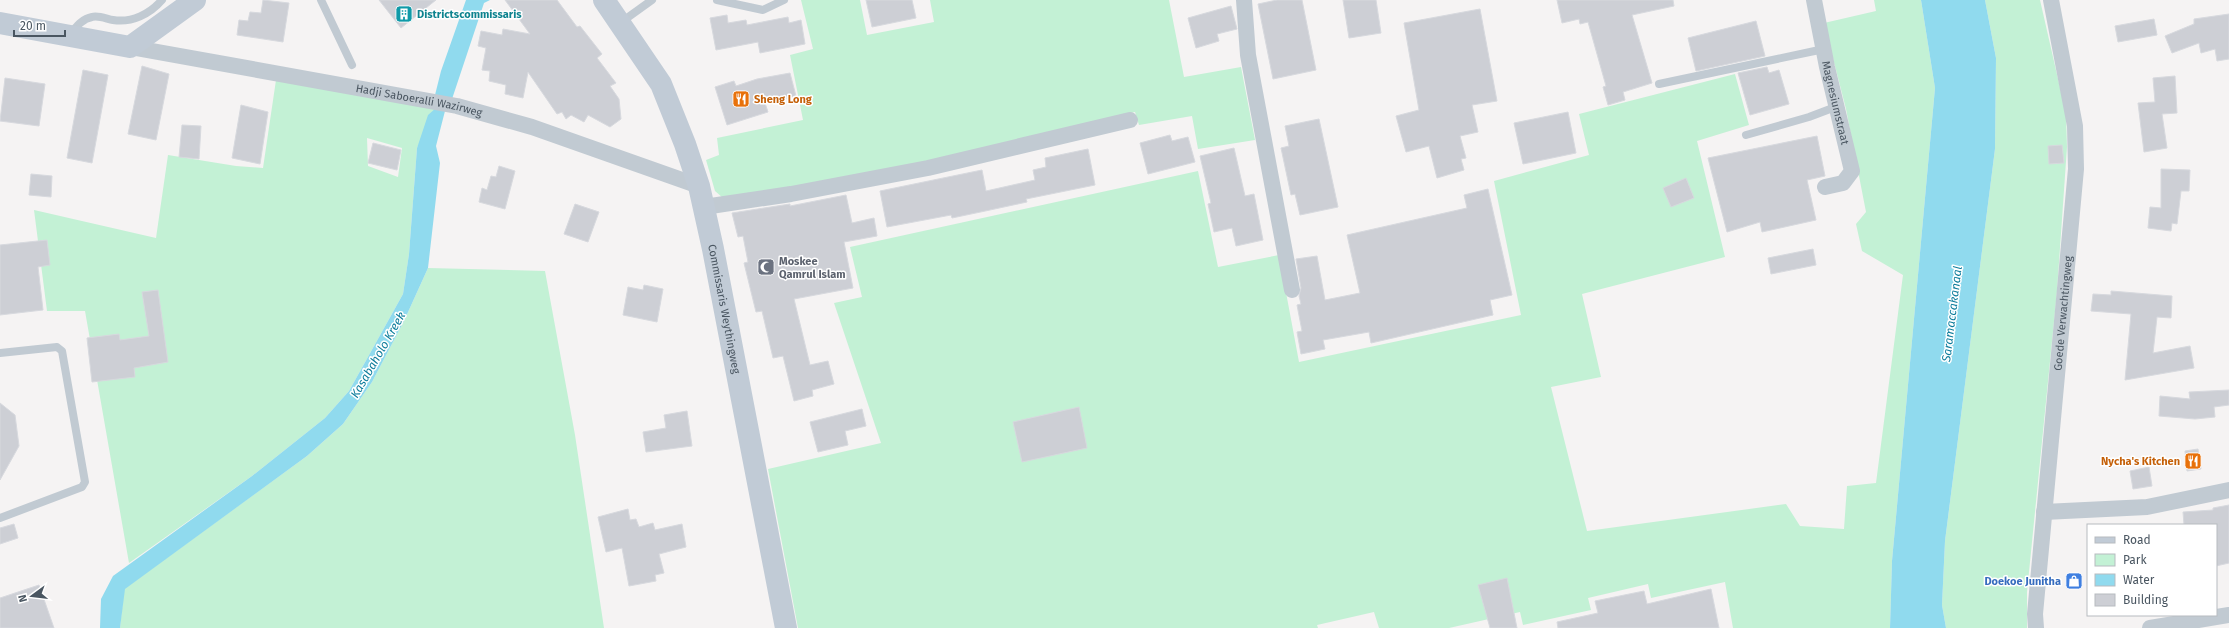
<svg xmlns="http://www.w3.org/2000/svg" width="2229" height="628" font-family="'Fira Sans',sans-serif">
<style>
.green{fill:#c3f1d5;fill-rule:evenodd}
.water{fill:#90daee}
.building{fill:#cdcfd5;stroke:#d7d9de}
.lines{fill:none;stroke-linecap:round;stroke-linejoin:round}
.lane{stroke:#c1cad2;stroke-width:8}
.street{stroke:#c1cad2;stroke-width:16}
.secondary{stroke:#c1cbd6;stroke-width:22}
.labels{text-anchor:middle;stroke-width:3;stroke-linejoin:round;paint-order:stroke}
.culture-label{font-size:11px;font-weight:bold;fill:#0d838f;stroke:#fff;text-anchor:start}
.food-label{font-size:11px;font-weight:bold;fill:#c56008;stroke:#fff;text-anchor:start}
.street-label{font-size:11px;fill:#4a5661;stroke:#fff}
.worship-label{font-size:11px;font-weight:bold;fill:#5b616d;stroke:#fff;text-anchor:start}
.shop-label{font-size:11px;font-weight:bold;fill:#366cbe;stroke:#fff;text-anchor:end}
.water-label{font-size:12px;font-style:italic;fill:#0c7c9b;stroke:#fff}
</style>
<rect width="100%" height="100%" fill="#f5f3f3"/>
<path class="green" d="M801 0H860L867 35 934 22 930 0H1169L1184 77 1241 67 1255 140 1198 149 1192 116 1139 125 1135 112 927 162 787 188 723 198 715 191 706 160 719 155 717 138 803 120 790 55 813 49Z
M1874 0H1921L1935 88 1892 561 1890 628H1733L1725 582 1651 598 1648 584 1588 598 1591 610 1523 625 1520 612 1449 628H1379L1374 612 1317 625 1318 628H798L768 469 881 443 834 303 862 297 850 247 1198 171 1218 267 1279 255 1299 362 1521 315 1494 181 1589 155 1579 114 1735 74 1749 125 1697 141 1725 257 1582 294 1601 377 1551 387 1587 531 1786 504 1800 526 1844 529 1847 486 1876 483 1903 275 1862 251 1856 224 1866 212 1846 109 1824 23 1876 11Z
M1985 0H2040L2066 114 2067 147 2057 291 2027 592V628H1946L1942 605 1945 541 1995 149 1996 58Z
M276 80 436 108 417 148 409 254 403 294 349 391 325 418 252 476 129 563 85 311H47L34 210 156 238 168 155 236 166 263 168ZM367 138 402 148 398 177 368 166Z
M428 268 545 271 575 435 604 628H120L124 589 307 456 343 424 372 382 404 321Z"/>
<path class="water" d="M466 0H490L484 3 452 99 435 95 441 71Z
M1921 0H1985L1996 58 1995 149 1945 541 1942 605 1946 628H1890L1892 561 1935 88Z
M436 108 445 111 436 146 440 163 428 268 404 321 372 382 343 424 307 456 125 589 120 628H100L101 599 113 576 252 476 325 418 349 391 403 294 409 254 417 148 428 115Z"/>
<path class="building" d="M263 0 289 3 283 42 237 35 239 20 248 21 250 12 261 13Z
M379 0H436L401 28Z
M505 0H557L577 27 580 26 602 54 597 58 616 83 610 86 619 99 621 119 610 127 588 115 584 122 571 115 566 119 562 112 557 114 528 72 523 98 505 94 506 85 489 81 490 71 482 70 486 48 478 46 481 31 502 35 503 29 530 34Z
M866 0H912L916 18 872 27Z
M1277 0H1302L1316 70 1273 79 1258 4Z
M1343 0H1376L1381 33 1349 38Z
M1557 0H1673L1674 6 1632 15 1652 83 1623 92 1625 100 1608 105 1603 87 1606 86 1588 22 1580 24 1579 19 1562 23Z
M1231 6 1237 29 1217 34 1219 41 1196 48 1188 18Z
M1480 9 1497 101 1472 105 1478 132 1460 136 1466 158 1461 159 1464 170 1437 178 1429 146 1406 152 1396 116 1419 110 1404 23Z
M2229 14V59L2217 61 2215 49 2201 53 2199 43 2172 53 2165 36 2194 24V19Z
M727 15 728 23 746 20 747 25 788 17 789 23 801 20 805 44 760 53 758 42 716 50 710 18Z
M2154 19 2157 35 2118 42 2115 26Z
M1756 21 1765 56 1696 71 1688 38Z
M142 66 169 74 156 140 128 134Z
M1767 67 1769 73 1779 70 1789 104 1750 115 1738 73Z
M83 70 108 75 92 163 67 158Z
M790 73 796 96 765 103 768 112 727 125 715 87 734 81 736 86 757 79Z
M2175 76 2177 113 2162 114 2167 148 2144 152 2138 103 2155 102 2153 78Z
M5 78 45 84 39 126 0 121Z
M241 105 268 112 260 164 232 158Z
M1568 112 1576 153 1523 164 1514 123Z
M1319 119 1338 207 1300 215 1295 194 1291 195 1281 148 1289 146 1285 126Z
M182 125 201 126 199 159 179 157Z
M1170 135 1172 141 1188 137 1195 162 1148 174 1140 143Z
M1817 136 1825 176 1807 180 1816 220 1762 232 1760 222 1727 232 1708 158Z
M373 143 401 150 397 170 368 163Z
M2062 145 2064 163 2049 164 2048 146Z
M1234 148 1245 196 1254 194 1263 240 1236 246 1232 228 1214 232 1208 204 1211 203 1200 156Z
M1088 149 1095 185 1026 199 1027 202 990 210 952 218 951 215 887 227 880 191 982 170 986 191 1035 180 1033 170 1046 167 1045 158Z
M499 166 515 171 505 209 479 202 482 188 487 190 491 176 496 177Z
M2161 169 2190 170 2189 191H2181L2177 224 2172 223 2171 231 2148 228 2150 207 2161 208Z
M31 174 52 176 51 197 29 195Z
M1686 178 1694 198 1671 207 1663 188Z
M1488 189 1512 295 1490 300 1493 315 1371 343 1369 332 1323 340 1325 349 1301 354 1297 332 1302 331 1297 305 1301 304 1299 296 1301 288 1296 259 1317 256 1325 300 1360 293 1347 235 1467 208 1464 195Z
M846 195 852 223 874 218 877 236 844 242 853 288 794 299 810 365 828 361 834 384 812 390 813 396 794 401 783 356 773 358 762 311 756 312 744 263 748 262 743 236 738 237 732 213 790 204V206Z
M575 204 599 212 588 242 564 234Z
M47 240 50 265 38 267 43 310 0 315V245Z
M1813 249 1816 265 1771 274 1768 258Z
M644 285 663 289 657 322 623 315 628 287 643 290Z
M158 290 168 362 134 368 135 377 92 382 87 338 119 334 120 340 149 336 142 292Z
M2111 291 2172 296 2171 318 2157 317 2153 353 2190 346 2194 368 2125 380 2131 314 2091 311 2093 294 2111 295Z
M2229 390V405L2214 407 2215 417 2195 419 2159 416 2160 396 2190 399 2189 392Z
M0 403 15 415 19 446 0 480Z
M1079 407 1087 448 1022 462 1013 422Z
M862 409 866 426 845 431 848 445 818 452 810 422Z
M687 411 692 446 646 452 643 432 666 428 664 415Z
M2198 449 2201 469 2187 471 2185 451Z
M2149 467 2152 486 2133 489 2130 471Z
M2229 505V563L2216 566V525H2184L2183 512 2213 510V508Z
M628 509 630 520 636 519 639 527 653 523 655 530 682 524 686 547 659 554 664 573 655 575 656 581 629 586 622 548 606 552 598 517Z
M14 524 18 538 0 544V528Z
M1507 578 1517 628H1490L1478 585Z
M39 585 54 628H0V598Z
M1711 589 1719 628H1558L1557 622 1598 613 1595 601 1644 591 1647 604Z"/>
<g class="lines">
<path class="lane" d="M321 0 352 65
M717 0 763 10 784 0
M620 23 652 0
M71 33C77 26 82 19 92 17 98 15 107 19 113 20 132 23 150 14 162 0
M1659 84 1824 49
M1746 135 1809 117 1838 106
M0 353 57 347 62 351 85 482 82 487 0 518"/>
<g class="street">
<path d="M1244 0 1248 55 1292 290"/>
<path id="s1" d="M1814 0 1827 67 1852 171 1843 183 1825 187"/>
<path id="s2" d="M130 47 457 106 532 127 699 186"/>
<path d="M704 207 791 194 928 168 1130 120"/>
<path d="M2044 512 2147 507 2229 490"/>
<path id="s3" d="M2036 628 2035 614 2076 169 2075 126 2051 0"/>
<path d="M2150 628 2229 615"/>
</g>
<g class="secondary">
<path id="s4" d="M604 0 661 84 685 144 699 186 713 249 786 628"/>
<path d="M0 23 130 47 195 0"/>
</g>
</g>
<defs>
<g id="building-square" transform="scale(0.9)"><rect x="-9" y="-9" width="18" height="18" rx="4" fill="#0f9aa8" stroke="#fff"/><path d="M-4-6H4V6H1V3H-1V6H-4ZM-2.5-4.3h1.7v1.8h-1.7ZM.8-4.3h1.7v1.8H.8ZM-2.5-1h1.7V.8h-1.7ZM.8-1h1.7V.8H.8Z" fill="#fff"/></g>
<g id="restaurant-square" transform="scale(0.9)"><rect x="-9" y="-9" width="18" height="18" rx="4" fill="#e8710a" stroke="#fff"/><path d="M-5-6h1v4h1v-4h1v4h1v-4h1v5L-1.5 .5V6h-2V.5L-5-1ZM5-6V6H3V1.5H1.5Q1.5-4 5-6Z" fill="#fff"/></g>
<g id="mosque-square" transform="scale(0.9)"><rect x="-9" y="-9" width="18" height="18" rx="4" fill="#6b7280" stroke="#fff"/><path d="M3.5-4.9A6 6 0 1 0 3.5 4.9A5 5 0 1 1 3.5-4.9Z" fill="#fff"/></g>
<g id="shop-square" transform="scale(0.9)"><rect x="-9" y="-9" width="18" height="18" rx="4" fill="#3f7fe0" stroke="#fff"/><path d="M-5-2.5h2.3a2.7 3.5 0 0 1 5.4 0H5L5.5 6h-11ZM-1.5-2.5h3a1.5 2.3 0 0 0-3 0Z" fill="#fff"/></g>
</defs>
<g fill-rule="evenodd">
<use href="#building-square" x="404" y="14"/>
<use href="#restaurant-square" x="741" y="99"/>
<use href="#mosque-square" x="766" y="267"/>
<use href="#restaurant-square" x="2193" y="461"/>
<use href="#shop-square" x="2074" y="581"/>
</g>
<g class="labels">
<g class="culture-label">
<text x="417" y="18">Districtscommissaris</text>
</g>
<g class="food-label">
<text x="754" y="103">Sheng Long</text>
<text x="2180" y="465" text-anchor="end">Nycha's Kitchen</text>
</g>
<g class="street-label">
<text dy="4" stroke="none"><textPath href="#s2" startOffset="294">Hadji Saboeralli Wazirweg</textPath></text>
<text dy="4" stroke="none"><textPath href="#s1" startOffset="105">Magnesiumstraat</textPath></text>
<text dy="4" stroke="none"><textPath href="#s4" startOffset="336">Commissaris Weythingweg</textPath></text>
<text dy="4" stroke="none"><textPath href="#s3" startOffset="316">Goede Verwachtingweg</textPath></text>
</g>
<g class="worship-label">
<text x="779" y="265">Moskee<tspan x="779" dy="13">Qamrul Islam</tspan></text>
</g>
<g class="shop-label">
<text x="2061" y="585">Doekoe Junitha</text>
</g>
<g class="water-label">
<text transform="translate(1952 314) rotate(-83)" y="4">Saramaccakanaal</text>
<text transform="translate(378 355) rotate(-60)" y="4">Kasabaholo Kreek</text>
</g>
</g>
<rect x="2087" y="524" width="130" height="92" fill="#ffffff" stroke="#b7bbc0"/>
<rect x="2095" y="537" width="20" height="6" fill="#c1cbd6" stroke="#b7bbc0"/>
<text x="2123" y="544" font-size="12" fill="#4a5661">Road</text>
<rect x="2095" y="554" width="20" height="12" fill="#c3f1d5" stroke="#b7bbc0"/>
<text x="2123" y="564" font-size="12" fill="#4a5661">Park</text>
<rect x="2095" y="574" width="20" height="12" fill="#90daee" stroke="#b7bbc0"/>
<text x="2123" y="584" font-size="12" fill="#4a5661">Water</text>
<rect x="2095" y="594" width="20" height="12" fill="#cdcfd5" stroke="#b7bbc0"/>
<text x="2123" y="604" font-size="12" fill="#4a5661">Building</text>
<g transform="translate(32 596) rotate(255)" stroke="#ffffff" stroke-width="3" paint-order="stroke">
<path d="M0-3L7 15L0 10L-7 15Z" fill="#4a5661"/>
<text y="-6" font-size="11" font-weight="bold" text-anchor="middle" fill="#4a5661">N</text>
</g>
<path d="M14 30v6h51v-6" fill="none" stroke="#4a5661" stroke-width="2"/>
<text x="20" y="30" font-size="12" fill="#4a5661" stroke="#ffffff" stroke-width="3" paint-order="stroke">20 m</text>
</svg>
